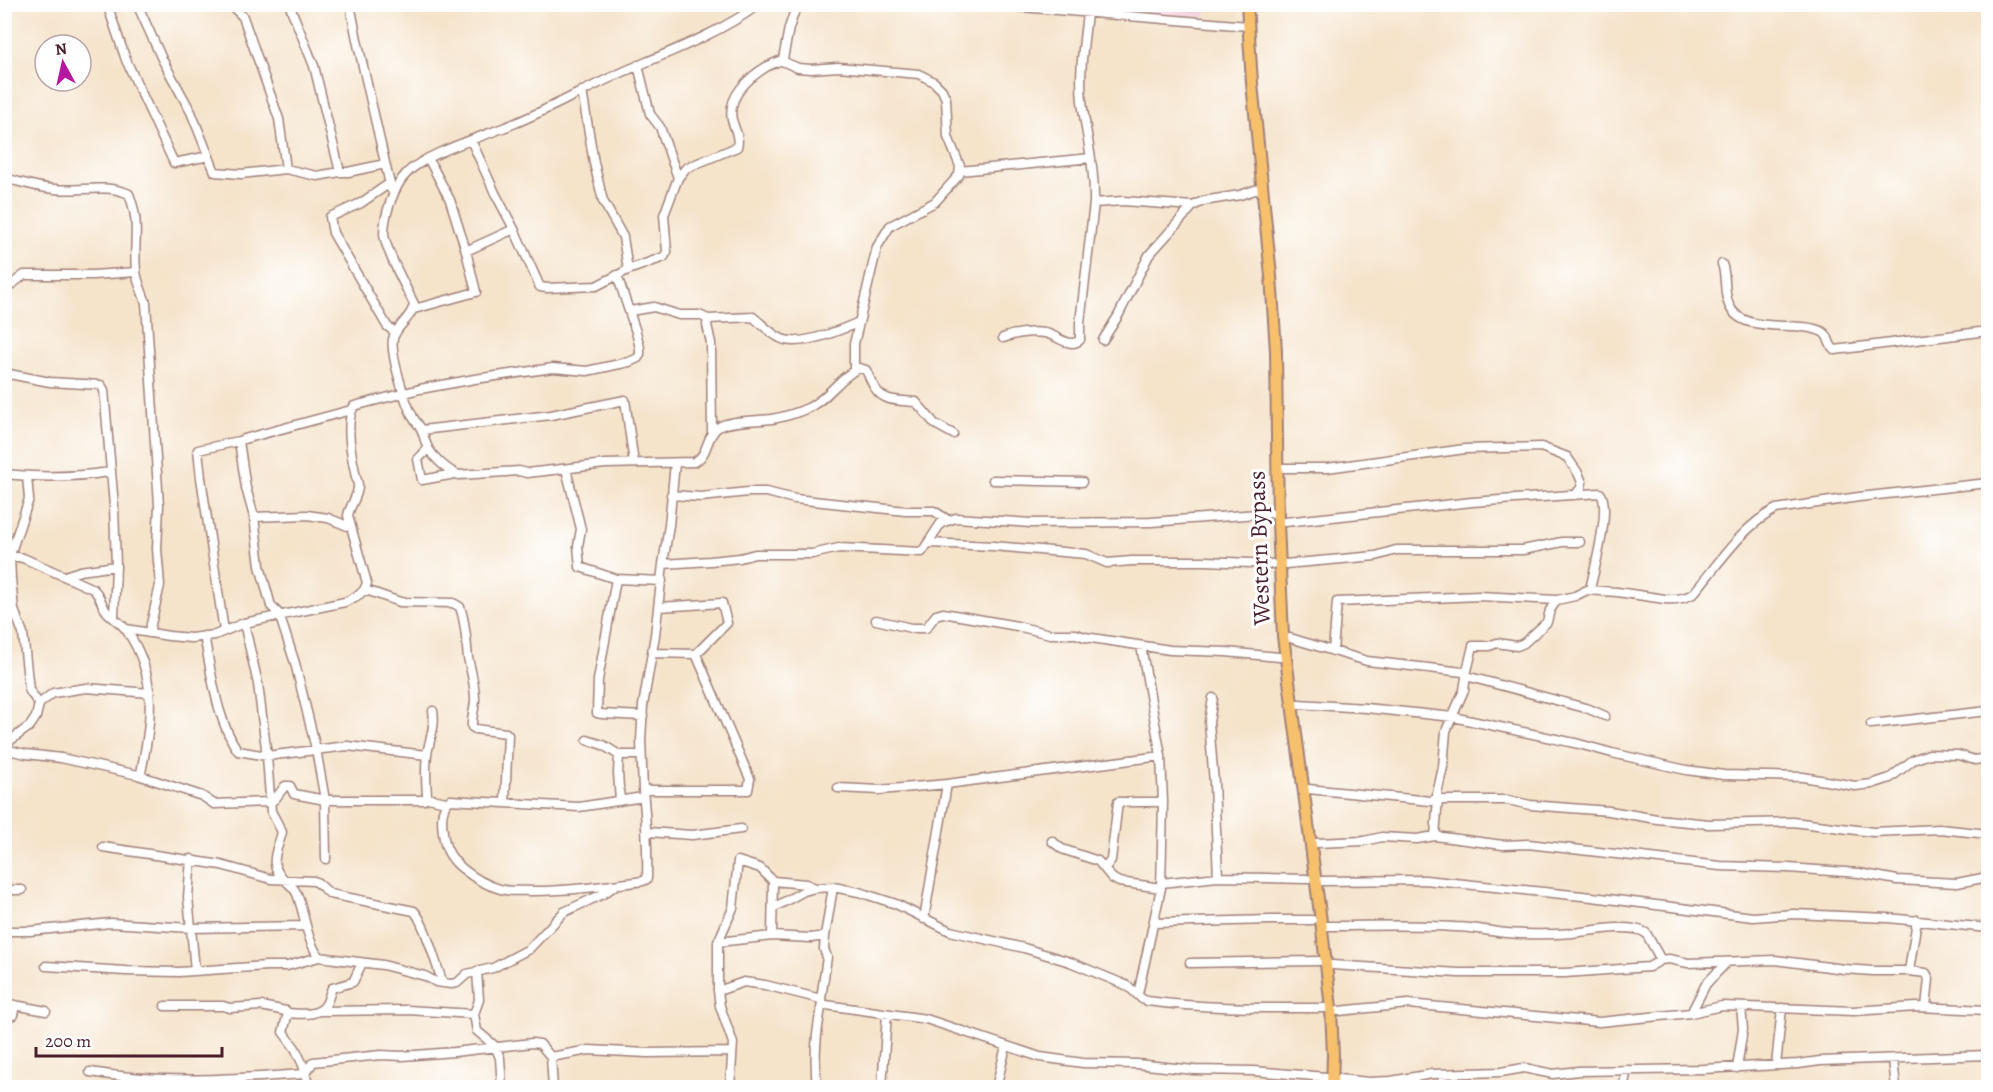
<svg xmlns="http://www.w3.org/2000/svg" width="1993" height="1092" font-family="Alegreya,serif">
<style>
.built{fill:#f4cfde}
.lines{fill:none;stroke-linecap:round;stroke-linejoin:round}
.minor-casing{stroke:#a0817a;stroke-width:11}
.major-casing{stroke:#a0817a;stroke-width:14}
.minor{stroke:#fff;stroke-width:8}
.major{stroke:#f7c06c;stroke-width:10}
.labels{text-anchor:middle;stroke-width:6;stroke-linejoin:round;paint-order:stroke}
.street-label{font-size:24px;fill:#4a1f2b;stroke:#fff}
</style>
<rect width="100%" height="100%" fill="#fff"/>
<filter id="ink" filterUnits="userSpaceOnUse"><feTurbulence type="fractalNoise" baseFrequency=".0167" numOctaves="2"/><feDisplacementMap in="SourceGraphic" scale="12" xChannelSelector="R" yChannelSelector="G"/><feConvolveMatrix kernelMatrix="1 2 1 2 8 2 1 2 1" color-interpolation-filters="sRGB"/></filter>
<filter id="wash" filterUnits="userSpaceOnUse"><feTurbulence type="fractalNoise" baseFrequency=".008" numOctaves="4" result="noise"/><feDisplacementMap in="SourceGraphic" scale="24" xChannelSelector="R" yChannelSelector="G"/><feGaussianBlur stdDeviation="1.35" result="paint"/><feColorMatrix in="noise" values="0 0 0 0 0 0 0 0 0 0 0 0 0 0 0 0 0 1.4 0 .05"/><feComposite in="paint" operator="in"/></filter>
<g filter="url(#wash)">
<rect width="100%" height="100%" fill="#f5e3ca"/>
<path class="built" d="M1145 5H1206L1205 18 1144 14Z"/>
</g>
<g filter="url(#ink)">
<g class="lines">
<g class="minor-casing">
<path id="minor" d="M107 4 126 60 174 163 209 156
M137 4 162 59 191 112 215 172 241 174 286 169 317 176 340 172H348L385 164
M230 4 243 17 279 119 286 169
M289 4 314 66 340 172
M350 4 357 40 391 189
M759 4C727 29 675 50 637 66 595 83 555 107 513 124 485 136 425 153 406 174 394 186 384 216 384 233 384 248 407 289 414 304 412 319 396 325 393 339 390 353 405 402 412 415 414 421 420 425 422 431 424 436 425 442 428 448 434 458 448 471 459 475L519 471 527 473 605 464 694 462C709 455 705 438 717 428 728 420 757 421 772 419 783 417 797 413 808 408 828 399 839 377 859 368L866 370C869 376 871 382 875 388 884 403 901 400 916 402L935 424 953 434
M986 4 1248 26
M782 61 798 68 811 69 838 67 919 74 934 82 942 90 946 99 948 137 960 166 959 175 935 202 890 226 877 247 854 344V370
M638 65 650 114 660 127 678 178
M582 91 594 163 603 201 623 237 628 270
M471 140 495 193 514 229 540 287 547 288 596 286 628 270 664 257 667 252 664 215 678 178 686 168 737 147C740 139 735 129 732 120 727 97 748 78 766 67 772 64 778 62 783 59L789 28 797 4
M960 171 1091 158
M4 178C21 182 38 188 55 189 80 192 105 183 129 194 141 225 133 240 136 271 137 282 143 293 146 303L159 505 157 549 160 585 149 633
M390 183 361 203 330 217 333 233 387 326 395 332
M1094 203 1123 201 1193 206
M466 251 514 229
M1722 264C1727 277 1723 292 1729 305 1742 336 1797 319 1823 332 1830 336 1828 346 1835 350L1988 331
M4 287 11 285 24 275H93L136 272
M414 309 476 292 466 251 450 200 428 158
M630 311 654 307 679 315H699L708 319 753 317C762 324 770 333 780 338 798 348 841 330 859 322
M708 319 707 325 711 343 712 434
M1003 338C1016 333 1031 331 1045 333 1057 335 1069 349 1080 340V323L1094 203C1095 168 1086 135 1082 101 1079 71 1084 42 1087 13
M1103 340 1118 316 1149 255 1193 206 1203 201 1240 195 1261 188
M4 373 50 382 101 385 104 390 114 506 116 566 114 617
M422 430 551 415 625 400 634 463
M239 441 246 488 254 517 260 566 271 606 279 614 295 663 316 749 325 800 326 859
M428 449 418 459 422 480 455 474
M1284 468H1327L1465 449 1541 447 1567 457 1578 473 1582 482 1581 488 1575 495
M566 469 581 529 578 546 580 567 616 579 662 581
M4 474C40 478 75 477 110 472
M27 476 29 499 10 555 11 578 14 610 23 633 29 690 39 704
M993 480 1082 482
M671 495 701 497 748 492H766L795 499 906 511H934L948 520
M254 517 307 515 328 518 350 527
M1285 522 1472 502 1600 493C1612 506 1594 571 1590 589
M929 543 993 546 1086 554 1107 563 1132 561H1207L1272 564
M4 554 23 558 93 589C101 596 101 605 107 612 113 619 122 623 127 631 159 678 151 721 141 773L138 775
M663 564 710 561 740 558 755 554H812L839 548 922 552 941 523 956 518 1031 523 1151 522 1271 513
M1285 564 1376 556 1396 550H1523L1562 542H1580
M65 576 80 571 116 566
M616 579 598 680 597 713 602 714 643 716
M366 590 400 602 453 603 460 607C466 623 466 640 468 658 471 671 475 685 475 699 475 709 471 718 472 727L475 729 506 733 508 735 505 803
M876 620 911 628H926L936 615 943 613 1017 626 1050 634H1076L1085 637 1170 650 1226 652 1279 657
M244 623 258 684 267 756 271 811 282 832C280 842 273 854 275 864 277 879 292 882 297 894 305 914 306 939 319 957L383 965 425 976 436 982 451 984 457 983 467 974 493 968 529 949 564 912 603 894 616 885
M126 629 169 636 191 638 215 635 244 623 345 602C354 597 364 595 367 583L348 516C349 506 359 496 358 485 358 481 355 476 355 472 351 454 345 422 354 406L420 389 475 379 553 368 587 371 629 362 638 358 640 354V348L636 332 617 275
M224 631 201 478 198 450 239 441 244 439 351 410
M204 636C212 674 216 719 238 751L267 756 347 746 427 755
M1290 638 1367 661 1463 672 1467 671 1473 646H1489L1497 643 1517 646 1524 643 1547 622 1550 610 1557 600 1575 596 1587 590 1617 592 1665 599C1676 600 1684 599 1693 594 1718 565 1741 527 1776 509L1859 497 1988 483
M1333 651 1337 602 1479 596 1557 600
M652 653 696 654 727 623 722 603 659 607
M1467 671 1464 690 1446 731 1443 767 1437 794 1438 798 1442 800H1508L1530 805 1609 811 1657 819 1709 824 1793 822 1873 832 1940 829 1988 834
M1466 676 1589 709 1605 716
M1213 698 1209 722 1214 783 1218 877
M1298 704 1366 708 1453 717 1579 744 1612 753 1686 770 1724 775 1803 777 1855 786 1872 784 1890 778 1913 760 1929 754 1958 755 1975 760 1988 758
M1871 724 1988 711
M587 740 603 745 619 755H641
M4 745 30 726 36 717 39 704 53 693 86 688 150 693
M4 749 26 754 61 758 138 775 202 796 214 804 270 802 275 799 285 786H290L294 794 325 800H424L428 798 446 802
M619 755 618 773 620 801
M838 788 880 790 947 784 1161 756
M1308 789 1431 801 1438 798 1435 836
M643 790H748L750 779 696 654
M427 795C426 782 425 769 427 755 429 740 436 726 433 711
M643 797 579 807 450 800C439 808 442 827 444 839 446 852 453 861 463 869 474 878 486 885 500 889 510 892 522 890 532 891 569 891 606 886 643 881L647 879C648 849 646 820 643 790L641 740 643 706 655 635 663 564 669 525 675 463
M648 832 692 835 741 829
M1052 841 1062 849 1098 861 1112 878 1119 882 1161 888
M1316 843 1364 841 1382 837 1417 839 1435 836 1503 845 1528 844 1581 850 1720 866 1788 868 1859 873 1897 880 1957 883 1988 877
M103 847 221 865 271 879 314 881 318 883 330 894 414 911C425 922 436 966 443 983
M191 859 188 897 195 970
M1105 868 1111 860 1118 802H1163
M773 881 806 884 815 888
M1320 881 1425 880 1592 897 1753 917 1794 914 1888 918 1988 928
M1161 883 1218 877 1307 879
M4 890H22
M773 908 804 891 815 888 833 887 859 892 896 904 950 931 1024 948 1070 962 1128 986 1142 999 1147 1001C1206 1009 1266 1008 1325 1008
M924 919 947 784
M1154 923 1271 920H1312
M1326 926C1369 926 1412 924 1455 927 1467 927 1479 929 1491 931 1514 935 1550 935 1573 933 1592 931 1629 923 1646 933L1661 960
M4 931H30L111 923 191 928 306 926
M772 936 811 938 825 936 824 949 827 957 821 999 822 1003 826 1005 926 1019 1040 1057 1083 1063 1137 1064 1194 1070 1253 1071 1326 1077
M825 936 833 887
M718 942 733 908 738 861 760 868 773 881 772 936 718 942V991L720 1006 733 1043 730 1088
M1190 963 1319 961
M1332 965 1458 973H1565L1649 967 1661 960 1669 959 1688 963 1775 960 1844 969 1873 971H1909L1926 973 1929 979 1926 1007
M46 966 125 971 179 972 267 966H287L319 957
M477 971 479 1000 474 1014 477 1031 495 1046 500 1058 502 1088
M1909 971 1917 920
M718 991 744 982 765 985 821 999
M1138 994 1161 888 1163 802 1161 756 1141 646
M4 1003 46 1011
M165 1006H223L230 1008 261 1006 286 1011 288 1013 283 1032 295 1048 303 1065 309 1088
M320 1011 407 1010 474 1014
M1339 1011 1408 1004 1599 1022 1691 1013 1722 1006 1853 1011 1917 1007 1988 1010
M288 1013C301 1014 321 1017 327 1002 329 998 330 992 332 988L353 982 362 963
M1691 1013 1706 984 1726 963
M13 1015 15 1006
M551 1057 589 1050 647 1053 732 1052
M1893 1059 1896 1088
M1776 1065 1782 1008
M1737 1068 1743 1029 1741 1007
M90 1072C161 1084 234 1079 305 1074L313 1062 381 1055 402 1056 454 1052 532 1043 540 1044 551 1057 553 1088
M1338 1079 1369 1082 1391 1081 1432 1074 1501 1072 1524 1068 1553 1074 1578 1071 1703 1069 1798 1064 1820 1061 1988 1055
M817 1088C814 1056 816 1034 822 1003
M882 1088 887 1014
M996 1088 1006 1046
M1442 1088 1443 1074
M1623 1088 1627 1070"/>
</g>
<g class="major-casing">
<path id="major" d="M1247 4 1252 83 1271 276 1276 351 1278 523 1283 636 1321 921 1331 1008 1333 1055 1332 1088"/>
</g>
<use href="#minor" class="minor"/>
<use href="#major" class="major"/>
</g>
</g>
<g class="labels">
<g class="street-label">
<text transform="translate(1259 548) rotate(-92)" y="8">Western Bypass</text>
</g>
</g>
<rect width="1993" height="1092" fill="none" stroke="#fff" stroke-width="24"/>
<g transform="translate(63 63) rotate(352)"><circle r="28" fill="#ffffff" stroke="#b7a5aa" stroke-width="1.5"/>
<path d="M0-4.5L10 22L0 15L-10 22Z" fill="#b5179e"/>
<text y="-9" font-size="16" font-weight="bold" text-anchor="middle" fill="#4a1f2b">N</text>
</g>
<path d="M36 1047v9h186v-9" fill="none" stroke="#4a1f2b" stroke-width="3"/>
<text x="45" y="1047" font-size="18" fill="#4a1f2b" stroke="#ffffff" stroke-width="4.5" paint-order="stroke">200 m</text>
</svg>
